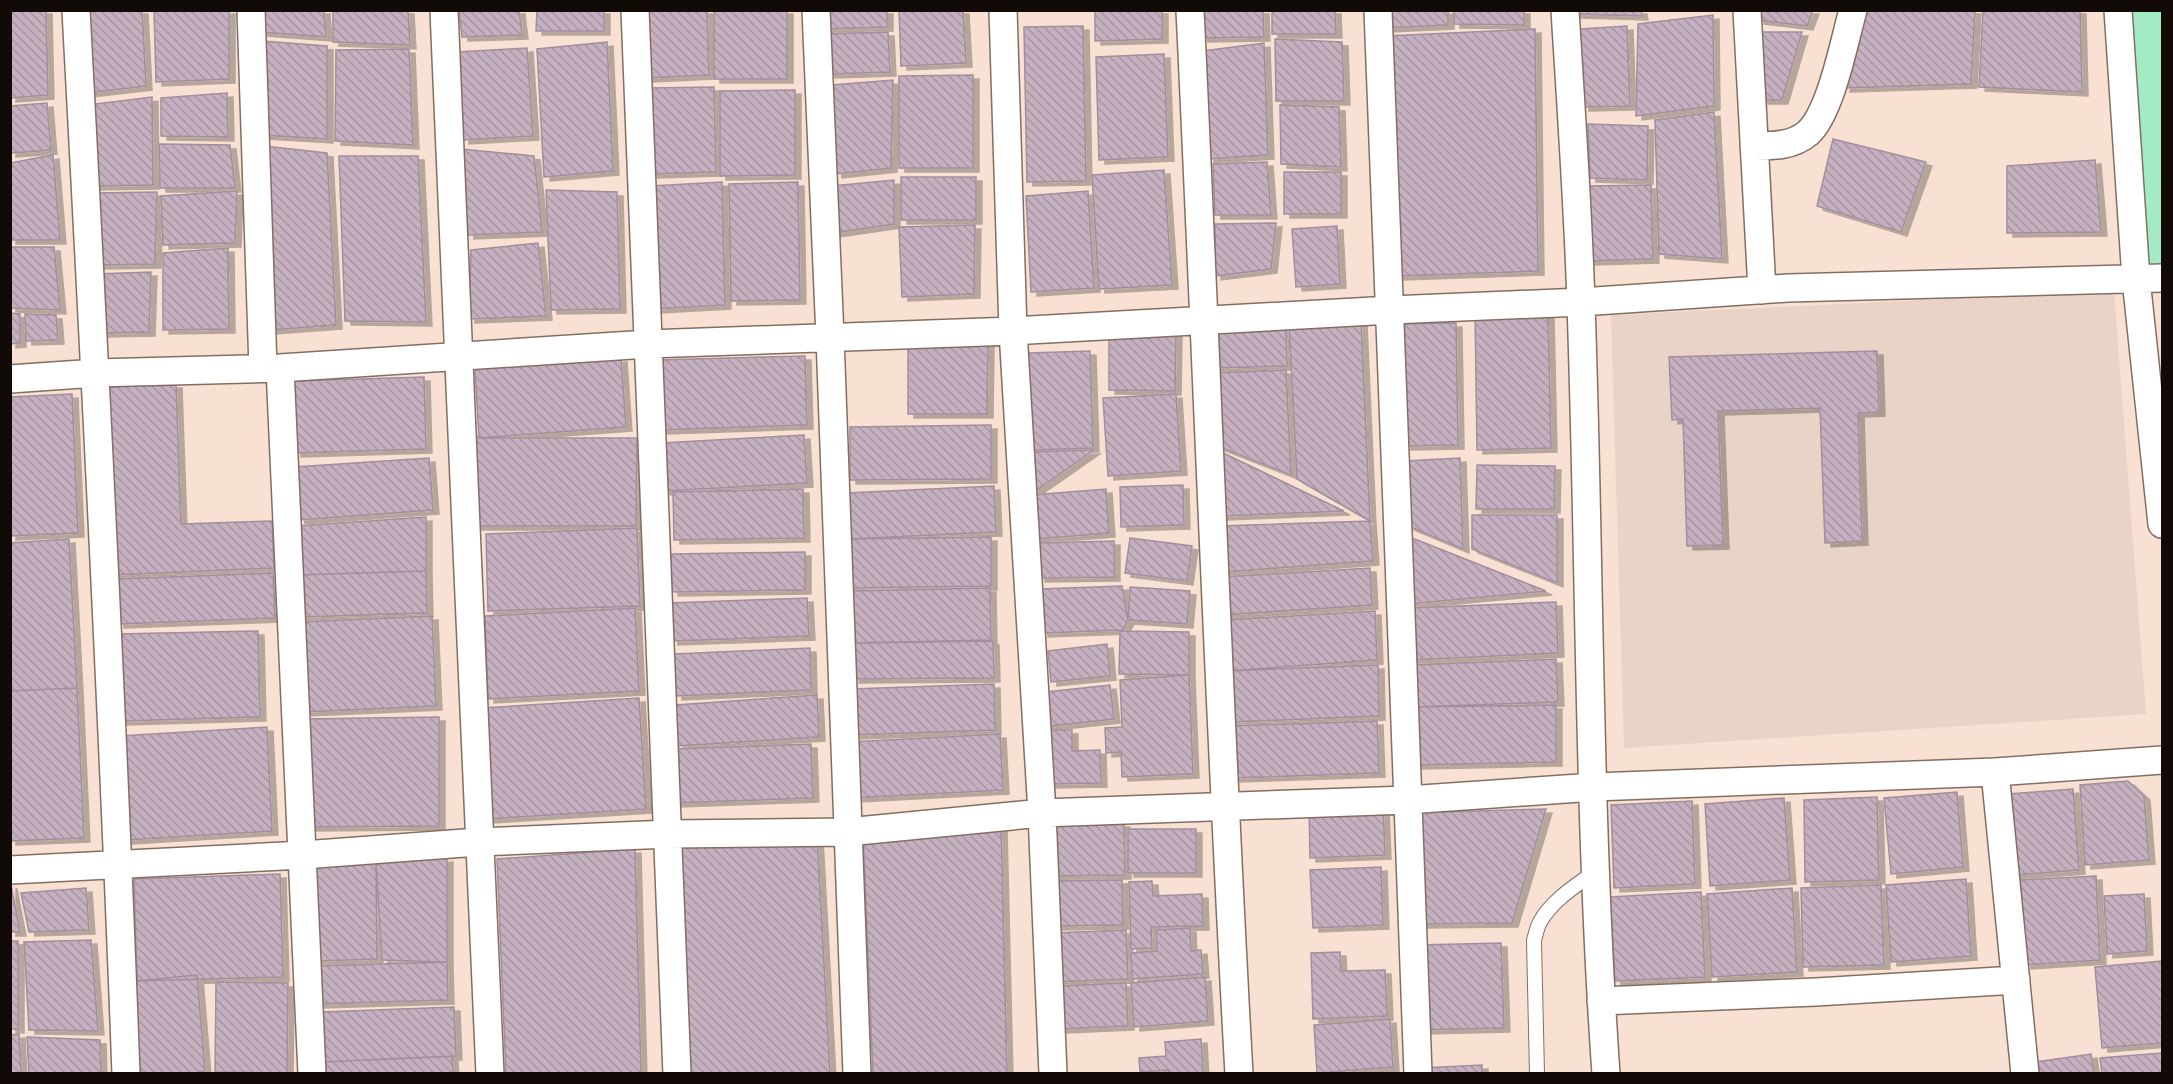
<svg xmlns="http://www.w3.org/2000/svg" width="2173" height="1084" font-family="'Space Grotesk',sans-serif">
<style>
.education{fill:#e9d3c6}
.green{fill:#a2ebc3}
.building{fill:url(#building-back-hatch);stroke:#a28e9d;stroke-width:1.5;filter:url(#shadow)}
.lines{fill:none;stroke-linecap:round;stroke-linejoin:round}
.lane-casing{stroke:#836f62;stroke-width:16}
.street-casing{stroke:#836f62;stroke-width:30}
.lane{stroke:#fff;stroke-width:14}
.street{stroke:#fff;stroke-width:27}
</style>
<defs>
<pattern id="building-back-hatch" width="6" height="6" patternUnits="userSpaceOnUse" patternTransform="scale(1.5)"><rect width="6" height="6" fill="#c5b0c0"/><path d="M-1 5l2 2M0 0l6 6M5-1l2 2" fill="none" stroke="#a896a4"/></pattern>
<filter id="shadow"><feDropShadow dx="6" dy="4" stdDeviation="0" flood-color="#0004"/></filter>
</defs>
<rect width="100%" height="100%" fill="#f8e1d2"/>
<path class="education" d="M2114 291 2146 714 1624 748 1611 315Z"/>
<path class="green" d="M2122 11H2162V277L2136 279Z"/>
<path class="building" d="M10 10H46L48 95 10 98Z
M85 10H142L146 86 87 93Z
M154 10H229V79L156 82Z
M259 10H324L326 37 260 32Z
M333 10H408L410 45 333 42Z
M459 10H519L522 35 462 37Z
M537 10H604V31H536Z
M644 10H707L709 75 647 78Z
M714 10H787V79H714Z
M823 10H887V27L824 29Z
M899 10H963L966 63 901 66Z
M1095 10H1162V39L1095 41Z
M1200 10H1263L1264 37 1202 38Z
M1272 10H1335L1336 34H1272Z
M1385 10H1448V25L1385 28Z
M1454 10H1524V25L1454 24Z
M1574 10H1641L1642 16 1574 14Z
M1758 10H1813L1807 26 1758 20Z
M1867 10H1975L1971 84 1844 88Z
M1983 10H2080L2082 92 1979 87Z
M1713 15 1714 106 1636 116 1638 24Z
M1083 26 1086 181 1027 182 1024 27Z
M1627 26 1630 106 1583 107 1580 29Z
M1535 29 1538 271 1398 276 1386 36Z
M888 32 890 72 829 74 826 34Z
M1759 32H1802L1782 100H1762Z
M1275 39 1342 42 1344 101H1276Z
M262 41 327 46V139L261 135Z
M607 42 613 171 544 177 537 49Z
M1264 43 1268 155 1208 159 1203 51Z
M527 48 533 136 463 140 457 52Z
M409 49 413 145 335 141 336 50Z
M1164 54 1168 157 1099 160 1096 57Z
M973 75V168H899V76Z
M893 80 891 168 836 174 832 85Z
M714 87 716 172 651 174 649 88Z
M795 90V175L720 176V91Z
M227 93 228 137 161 136V98Z
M152 97 153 185 91 186 88 105Z
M47 103 51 150 10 153V106Z
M1280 105 1339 107 1341 167 1281 164Z
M1714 112 1722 259 1659 254 1655 120Z
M1588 124 1648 126 1647 180 1590 178Z
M1833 139 1926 162 1901 232 1817 206Z
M159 144 230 145 235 188H160Z
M264 146 327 153 336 325 269 330Z
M461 149 534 156 542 232 468 235Z
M53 155 60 240H10V163Z
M339 156H418L426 322 345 321Z
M2095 160 2101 232 2007 233V166Z
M1267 162 1271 215H1215L1213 164Z
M1164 170 1172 285 1099 289 1092 175Z
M1284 172H1341V214H1284Z
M901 177H976V220H901Z
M894 180V224L834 233 832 186Z
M722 182 725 305 654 309 651 186Z
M798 182 800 300 731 301 729 184Z
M1651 185 1653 259 1589 261 1588 186Z
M546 190 617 192 620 309 551 310Z
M237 191 235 243 163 245 161 196Z
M1088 191 1094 288 1031 292 1026 196Z
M157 192 155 264 98 265 93 193Z
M1276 223 1271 269 1215 276V224Z
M975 225 974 294 902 297 899 227Z
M1337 226 1340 284 1296 287 1292 229Z
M538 243 546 316 469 319 471 250Z
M10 247H54L60 310 10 308Z
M228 248 229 329 163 330V253Z
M151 272 149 332 100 333 95 274Z
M10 313 20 314V343L10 344Z
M1548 313 1551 448 1477 450 1475 314Z
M25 314 56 315 58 340 26 341Z
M1361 321 1370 521 1297 479 1289 325Z
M1456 323 1458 445 1405 446 1403 324Z
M1286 328 1287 366 1213 368 1212 329Z
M1109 333H1176L1175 391 1109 390Z
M908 342H988L987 414H908Z
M1090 351 1093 448 1031 450 1028 353Z
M1877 351 1879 412 1858 413 1862 541 1825 543 1820 408 1718 411 1723 545 1687 546 1683 419 1672 420 1669 357Z
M805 356 807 425 660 430 658 360Z
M621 358 626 427 479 438 475 368Z
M1286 370 1291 475 1217 446 1214 373Z
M424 377 426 449 295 453 293 381Z
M176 384 181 524 272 521 274 568 113 575 107 387Z
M72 394 78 533 10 536V397Z
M1176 394 1181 471 1108 476 1103 398Z
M991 425V479L850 480V427Z
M475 435 479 438H637L636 526H474Z
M804 435 807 483 664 491 662 443Z
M1094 450 1032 493 1030 452Z
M1219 451 1344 511 1221 516Z
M429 458 433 510 299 520 295 467Z
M1460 458 1463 549 1408 526 1405 461Z
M1477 465 1555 466 1554 509H1476Z
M1183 485 1184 525 1121 527 1120 487Z
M994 486 996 532 849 539 847 493Z
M803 489 804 538 674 540 673 492Z
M1106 489 1109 533 1035 539 1032 495Z
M1472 515H1557V583L1472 549Z
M426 517V571L298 575 296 526Z
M1370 521 1373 561 1224 572 1221 526Z
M637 528 640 606 488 611 486 534Z
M1402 534 1546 591 1409 604Z
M991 537V586L849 588V539Z
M1130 538 1192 546 1187 581 1125 573Z
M69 539 77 688 10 691V543Z
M1114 541V577L1039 578V543Z
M805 552V590L672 592 671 554Z
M1370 568 1372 605 1222 615 1220 577Z
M426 571 427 613 299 617 298 575Z
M273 573 275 618 118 624 116 579Z
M1122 586 1128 620 1123 630 1042 633 1040 589Z
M1130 587 1190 591 1187 624 1128 620Z
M990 588 991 640 854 643 852 591Z
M807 598 809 636 672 641 670 603Z
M1556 602 1558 653 1412 660 1409 608Z
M635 608 639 691 488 699 485 616Z
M1375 611 1377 660 1227 671 1224 620Z
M432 616 436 706 303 712 299 622Z
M258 631 260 717 120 721 118 634Z
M1120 631 1189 632V675L1119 674Z
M993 641 994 678 853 679 854 643Z
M1107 644 1110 676 1051 682 1048 651Z
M810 648 811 690 676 696 674 654Z
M1556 659 1558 702 1414 707 1413 665Z
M1378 665 1379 716 1229 722 1227 671Z
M1189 675 1193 774 1122 777 1121 752 1106 753 1105 728 1122 727 1120 680Z
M994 684 995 730 852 735 851 689Z
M1110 685 1114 719 1041 727 1037 693Z
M77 688 84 838 10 841V691Z
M817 695 819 737 677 746 675 705Z
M639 698 646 809 487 819 481 708Z
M1556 705V762L1415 765 1414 707Z
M439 717V826L304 827 303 719Z
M1377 721 1379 773 1232 778 1231 726Z
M267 727 272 831 126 840 120 736Z
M1045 730H1072V751L1100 750 1101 783 1046 784Z
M1000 734 1003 790 853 798 850 742Z
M811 744 813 798 674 803 672 749Z
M2128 781 2144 796 2149 860 2085 865 2080 785Z
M2073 789 2079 870 2015 875 2009 794Z
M1957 792 1963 867 1891 874 1884 798Z
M1877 797 1879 880 1805 882 1804 800Z
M1784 798 1790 880 1710 886 1705 804Z
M1692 801 1695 884 1614 888 1611 805Z
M1383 805 1385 855 1310 858 1309 807Z
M1546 809 1512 923 1417 924 1407 813Z
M1124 823 1125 875 1052 876 1051 824Z
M1001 824 1007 1074H873L863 834Z
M1128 829H1196V873H1128Z
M817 835 830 1074H688L678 844Z
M635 849 641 1074H506L497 859Z
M447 858V962L382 960 376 863Z
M312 863H376L377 959 315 961Z
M1381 867 1383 925 1313 928 1310 870Z
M280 874 283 977 137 981 134 879Z
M2096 876 2100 960 2025 965 2020 880Z
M1966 879 1971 956 1891 962 1886 885Z
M1122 880 1123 925 1050 926 1049 881Z
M1152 881 1153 896 1202 894 1203 926 1151 927 1152 948 1131 949 1129 882Z
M10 885H11L20 932H10Z
M1881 885 1884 965 1803 967 1801 888Z
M86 888 89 930 29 932 21 893Z
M1792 888 1797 972 1712 977 1707 894Z
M1701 892 1705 977 1615 981 1610 897Z
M2144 894 2147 951 2107 954 2104 896Z
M1190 928 1191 951 1201 950 1203 974 1132 979 1131 953 1157 951 1156 930Z
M1126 930 1128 979 1054 982 1053 933Z
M91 940 98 1031 29 1030 24 942Z
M10 941H18V1029H10Z
M1501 943 1504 1028 1419 1030 1417 945Z
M1340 952 1341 971 1385 970 1387 1016 1313 1019 1311 953Z
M2162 961V1043L2102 1048 2095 967Z
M447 962 448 1000 315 1004 314 966Z
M197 975 205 1071 189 1074H141L130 984 137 981Z
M1205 977 1208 1021 1134 1027 1131 983Z
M216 982 288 983 287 1073 215 1072Z
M1126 983 1128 1026 1059 1029 1058 986Z
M454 1007 456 1056 324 1062 322 1012Z
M1390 1019 1393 1067 1317 1073 1314 1025Z
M19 1034 21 1074H10V1035Z
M27 1037 100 1040 101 1074H29Z
M1201 1039 1203 1074H1169L1168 1070 1140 1072 1139 1058 1166 1056 1165 1042Z
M2162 1053V1074H2102L2100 1058Z
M2091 1054 2094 1074H2038L2036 1062Z
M452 1056 453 1074H325L324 1062Z
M1482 1065V1074H1421V1068Z"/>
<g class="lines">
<g class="lane-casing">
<path id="lane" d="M1537 1074 1534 940C1536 934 1537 927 1540 922 1552 900 1577 885 1596 871"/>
</g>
<g class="street-casing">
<path id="street" d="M76 10C95 365 113 719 126 1074
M251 10 263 368
M444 10C461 365 472 719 490 1074
M635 10 677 1074
M816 10 830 337 857 1074
M1003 10 1013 331 1042 813 1053 1074
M1190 10C1207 365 1219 719 1239 1074
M1378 10C1394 365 1403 719 1418 1074
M1565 10C1571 108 1578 206 1581 304 1590 560 1588 818 1606 1074
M1747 10 1762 290
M2118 10 2136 279 2162 524
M1754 146C1772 146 1793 146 1808 133 1831 112 1844 42 1853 10
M280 368 312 1074
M10 379 96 373 280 368 648 344 1013 331 1391 310 1581 302 1788 288 2162 278
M1995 772 2025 1074
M10 870 303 855 478 842 669 834 847 832 1042 813 1407 800 1594 787 1995 772 2162 760
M1601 1001 1816 992 2016 980"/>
</g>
<use href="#lane" class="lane"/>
<use href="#street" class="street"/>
</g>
<rect width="2173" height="1084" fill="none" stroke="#120a06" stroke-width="24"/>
</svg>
